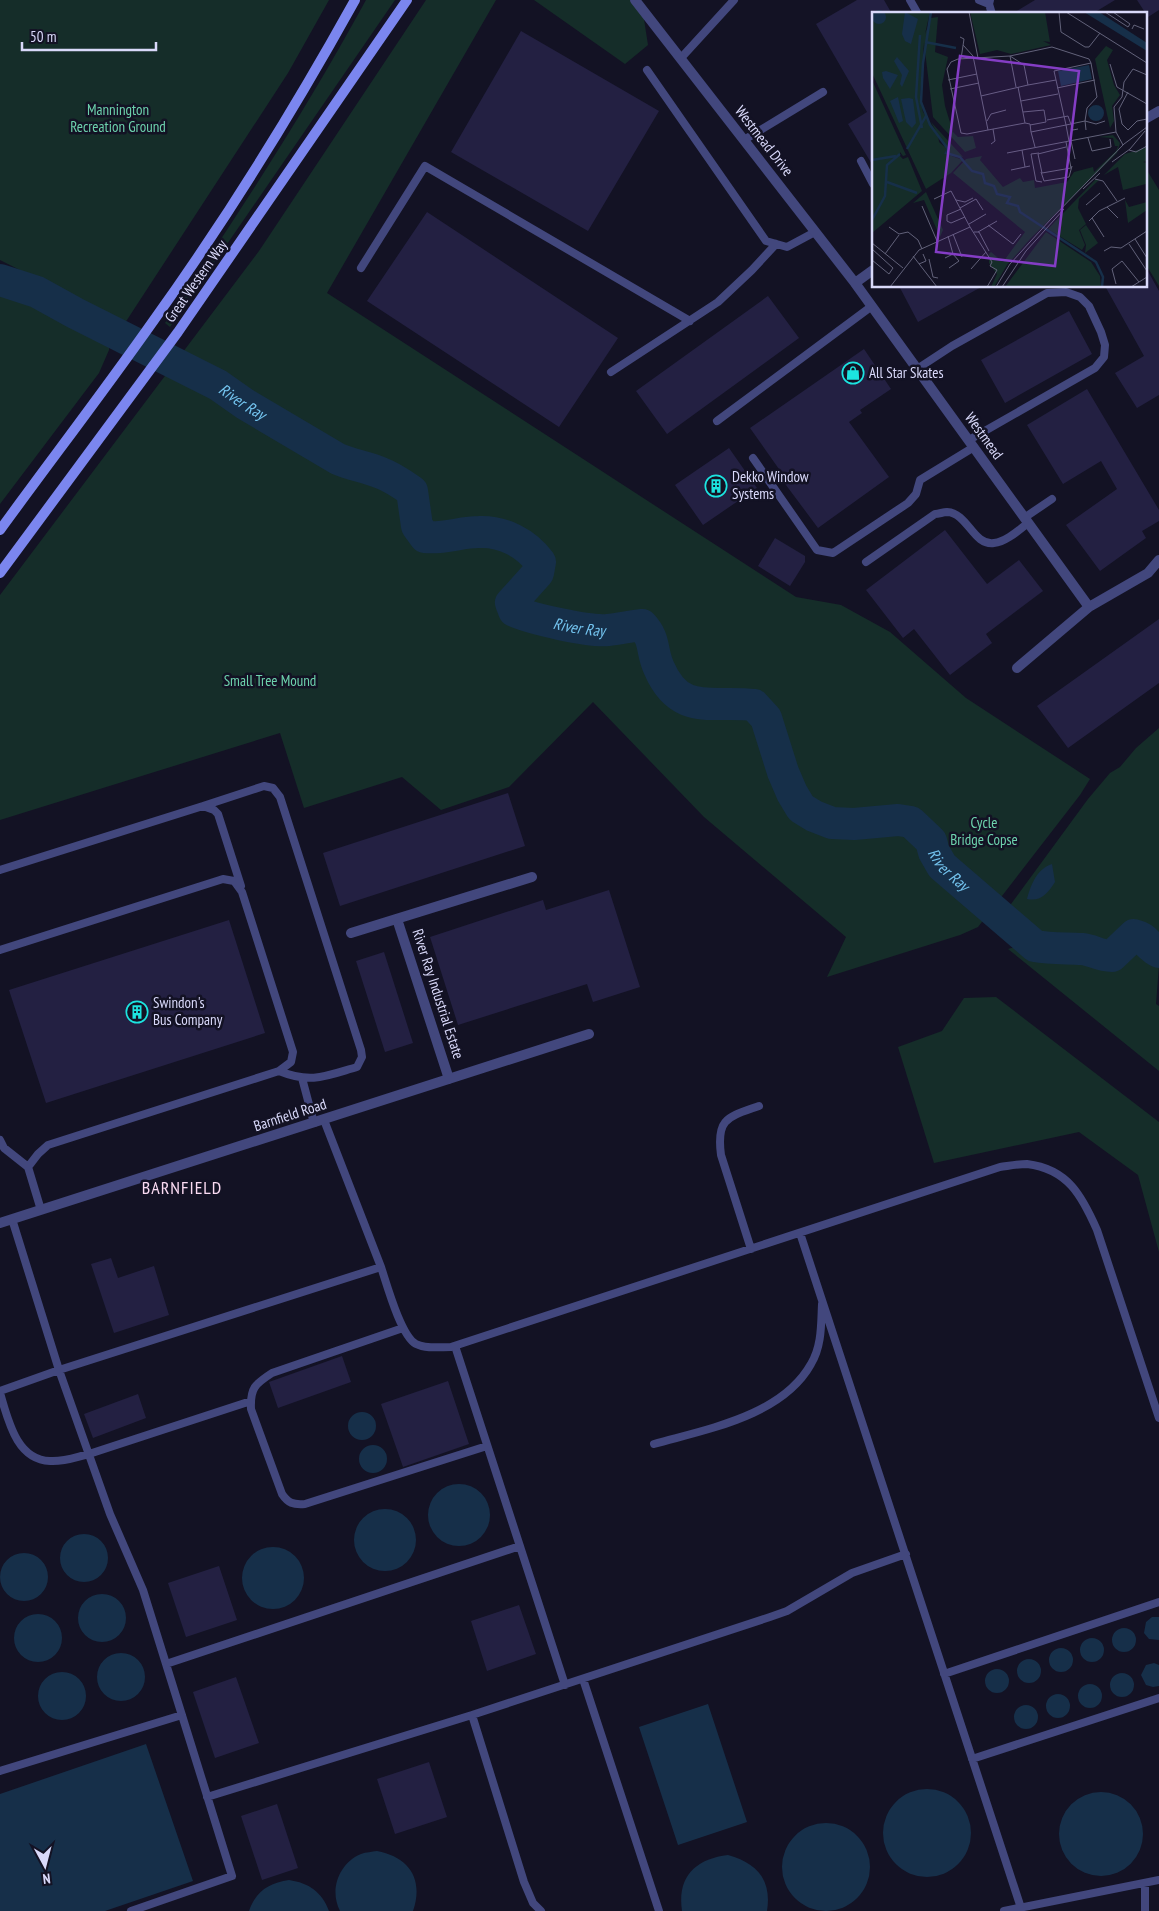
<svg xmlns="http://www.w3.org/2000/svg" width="1159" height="1911" font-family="'PT Sans Narrow',sans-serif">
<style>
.green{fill:#152d29}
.water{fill:#162f49}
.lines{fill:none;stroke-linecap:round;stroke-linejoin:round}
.river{stroke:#162f49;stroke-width:32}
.building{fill:#232042}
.lane{stroke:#42477d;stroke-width:8}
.street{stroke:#42477d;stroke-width:10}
.secondary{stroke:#7b86ef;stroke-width:10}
.labels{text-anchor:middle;stroke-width:5;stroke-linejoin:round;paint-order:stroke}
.park-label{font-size:15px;fill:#6dd2ad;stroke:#131224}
.street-label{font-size:15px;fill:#d9d9fa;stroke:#131224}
.poi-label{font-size:15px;fill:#d9d9fa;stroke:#131224;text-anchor:start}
.water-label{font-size:16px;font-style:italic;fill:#73c3ee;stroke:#131224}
.quarter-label{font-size:18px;letter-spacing:1px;fill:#fbdbf3;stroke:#131224}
.inset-river{fill:none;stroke:#162f49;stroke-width:2.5}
.inset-road{fill:none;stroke:#62627a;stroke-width:1}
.view{fill:#843dc5;fill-opacity:0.15;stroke:#843dc5;stroke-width:2.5}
.inset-edge{fill:none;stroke:#d9d9fa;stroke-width:2.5}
</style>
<rect width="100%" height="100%" fill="#131224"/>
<path class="green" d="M0 0H329L288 73 125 323 0 260Z
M366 0H395L170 327 165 323C236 218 305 112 366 0Z
M426 0H496L327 293 796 597 841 605 890 632 966 698 1090 779 1080 795 978 927 960 935 827 977 846 937 704 817 593 702 509 787 441 810 402 777 304 808 280 733 0 820V595L259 251Z
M534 0H641L648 45 625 64Z
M1145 167 1159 190V286L1145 263Z
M0 295 72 321 109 339V350L99 373 0 504Z
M1159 728V947C1154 943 1150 935 1145 933 1123 924 1123 946 1108 951L1092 945 1043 943 1031 937 1003 915 1088 799 1110 773 1120 767 1136 748Z
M1015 947 1093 960 1113 959 1137 948 1145 951 1159 965 1156 1004 1159 1006V1071L1008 949Z
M996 997 1159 1122V1252L1138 1175 1079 1132 934 1163 898 1047 942 1031 964 998Z"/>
<path class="water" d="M1052 864 1055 882C1048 893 1041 902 1027 899 1031 884 1037 869 1052 864Z
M348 1426a14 14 0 1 1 28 0a14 14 0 1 1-28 0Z
M359 1459a14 14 0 1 1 28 0a14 14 0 1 1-28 0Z
M428 1515a31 31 0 1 1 62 0a31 31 0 1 1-62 0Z
M354 1540a31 31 0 1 1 62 0a31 31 0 1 1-62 0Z
M60 1558a24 24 0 1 1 48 0a24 24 0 1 1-48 0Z
M242 1578a31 31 0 1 1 62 0a31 31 0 1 1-62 0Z
M0 1577a24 24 0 1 1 48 0a24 24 0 1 1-48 0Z
M78 1618a24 24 0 1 1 48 0a24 24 0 1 1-48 0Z
M14 1638a24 24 0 1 1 48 0a24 24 0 1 1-48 0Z
M1152 1617H1159V1640L1149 1639 1144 1633 1146 1622Z
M1112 1640a12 12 0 1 1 24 0a12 12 0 1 1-24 0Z
M1080 1650a12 12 0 1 1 24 0a12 12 0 1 1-24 0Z
M1049 1660a12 12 0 1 1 24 0a12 12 0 1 1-24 0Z
M97 1677a24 24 0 1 1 48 0a24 24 0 1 1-48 0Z
M1017 1671a12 12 0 1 1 24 0a12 12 0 1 1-24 0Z
M1154 1663 1159 1665V1686L1153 1687 1146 1685 1141 1675 1146 1665Z
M985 1681a12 12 0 1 1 24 0a12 12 0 1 1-24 0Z
M38 1696a24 24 0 1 1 48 0a24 24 0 1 1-48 0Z
M1110 1685a12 12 0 1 1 24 0a12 12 0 1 1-24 0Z
M1078 1696a12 12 0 1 1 24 0a12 12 0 1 1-24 0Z
M1046 1706a12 12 0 1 1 24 0a12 12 0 1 1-24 0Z
M708 1704 747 1822 678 1845 639 1727Z
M1014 1717a12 12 0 1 1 24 0a12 12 0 1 1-24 0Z
M146 1744 193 1881 105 1911H0V1794Z
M883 1833a44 44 0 1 1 88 0a44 44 0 1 1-88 0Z
M1059 1834a42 42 0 1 1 84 0a42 42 0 1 1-84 0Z
M782 1867a44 44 0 1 1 88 0a44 44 0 1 1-88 0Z
M377 1851C409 1857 424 1879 413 1911H340C329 1890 339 1863 361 1854 366 1852 372 1852 377 1851Z
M728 1855C757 1863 772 1880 767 1911H682C677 1877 695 1859 728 1855Z
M289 1880C309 1883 322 1892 329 1911H249C256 1891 269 1883 289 1880Z"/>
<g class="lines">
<path class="river" id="s1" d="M0 280 37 292 75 313 218 385 245 404 338 459C352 465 367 467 381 473 392 477 402 484 412 491L417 526 425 537C444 539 461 532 479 532 503 531 526 543 540 562L538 573 511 603 514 611C532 619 589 632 608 630 619 629 631 626 642 625 656 640 651 651 659 668 680 717 712 700 754 705L766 718 783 772 792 793 801 808 814 816 832 823 854 824 898 820 911 822 931 841 934 852 942 866 1035 946C1051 949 1066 948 1082 949 1093 950 1099 956 1112 956L1134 935C1147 938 1147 946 1159 952"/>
</g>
<path class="building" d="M857 0H884L892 14H873V166L848 124 867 112 816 24Z
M1035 0H1115L1092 14H1012Z
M1137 0H1159V10L1148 17Z
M521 31 659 111 588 231 451 152Z
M427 212 618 338 559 427 367 301Z
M1145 266 1159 291V395L1137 408 1115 373 1144 356 1105 286H1145Z
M899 286H983L918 322Z
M768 296 799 338 667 434 636 391Z
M1069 311 1092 354 1005 403 981 360Z
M864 349 891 389 860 410 862 413 849 422 889 477 818 528 783 481 786 479 750 428Z
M1087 389 1159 510V521L1142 531 1146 538 1100 571 1066 525 1117 489 1101 461 1063 484 1027 425Z
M729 448 757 488 703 525 675 485Z
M945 530 987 584 1019 560 1043 591 986 634 992 643 950 675 914 629 903 638 866 590Z
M775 538 805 556V562L790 586 758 566Z
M1159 619V683L1068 748 1037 706Z
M508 793 525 846 340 906 323 853Z
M609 890 640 987 593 1002 587 984 458 1025 430 937 543 900 546 910Z
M229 920 265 1033 46 1103 9 990Z
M384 952 413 1043 385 1052 356 961Z
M111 1258 118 1278 154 1266 169 1315 114 1333 91 1264Z
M342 1356 351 1382 278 1408 269 1382Z
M448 1381 469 1444 403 1467 381 1404Z
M138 1394 146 1418 93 1438 84 1414Z
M219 1566 237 1620 186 1637 168 1583Z
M519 1605 536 1654 487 1671 471 1621Z
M236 1677 259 1743 215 1758 193 1692Z
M429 1762 447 1817 395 1834 377 1779Z
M277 1804 298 1868 262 1880 241 1816Z"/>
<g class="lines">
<path class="lane" d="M910 0 918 14
M979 0 989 4
M990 0 989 4 992 14
M681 58 734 0
M647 70 766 241 787 247 815 232
M744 140 823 92
M861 161 873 184
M361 268 425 166 690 321
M917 369 952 346 1047 293 1066 292 1080 297 1089 306 1101 332 1105 345 1104 357 1095 368 969 440
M611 372 718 302 752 270 776 244
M717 421 872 306
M753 458 817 550 833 553 908 503 916 494 920 480 974 447
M1024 518 1052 499
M866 562 935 514C939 514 943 512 947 512 968 513 973 546 994 543 1006 542 1019 530 1028 523
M203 806 264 786 273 788 280 797 361 1050 362 1057 357 1067C326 1076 311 1084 279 1071
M0 870 203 806 214 810 218 814 241 886
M0 950 223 879 234 881 242 892 293 1052 291 1062 279 1071 48 1145 38 1154 28 1167
M302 1078 314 1123
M324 1120 381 1267
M0 1140 4 1148 28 1167 41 1210
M12 1219 59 1370 110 1514 143 1590 232 1876 131 1911
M800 1233 1022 1911
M751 1249 721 1155C716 1118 728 1117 759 1106
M403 1328 272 1373C255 1384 250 1388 251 1409L282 1494C288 1503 293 1505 305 1504L487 1446
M455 1346 565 1685
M0 1391 59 1370 381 1267C387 1285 401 1336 416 1344 426 1349 440 1347 451 1347L1000 1167C1008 1166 1018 1164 1027 1164 1068 1169 1082 1196 1097 1230L1159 1418
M0 1393C8 1419 16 1460 50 1461 64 1462 76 1457 89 1454L251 1401
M654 1444C707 1429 782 1416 811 1364 822 1346 821 1324 822 1304
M166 1664 520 1546
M944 1674 1159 1602
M583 1679 659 1911
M472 1715 770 1617 787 1611 852 1573 906 1554
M972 1759 1159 1698
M0 1771 182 1715
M207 1797 472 1715 524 1882 533 1903 541 1911
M1004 1911 1159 1880
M1145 1911V1883"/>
<path class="street" d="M635 0 855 283 873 270
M1145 119 1159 111
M855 283 1089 607 1148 573 1159 560
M1017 668 1089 607
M397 919 449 1079
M351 933 532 877
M0 1223 589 1034"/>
<path class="secondary" d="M0 530C51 460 104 391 154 320 227 218 294 110 355 0
M0 573 178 332 407 0"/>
</g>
<defs>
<g id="shop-ring" transform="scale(1.125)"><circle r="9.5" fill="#131224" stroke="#1ce4e0" stroke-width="1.5"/><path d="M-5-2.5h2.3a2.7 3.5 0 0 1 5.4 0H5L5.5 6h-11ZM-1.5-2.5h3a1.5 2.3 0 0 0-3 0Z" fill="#1ce4e0"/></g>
<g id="building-ring" transform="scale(1.125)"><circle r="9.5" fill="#131224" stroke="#1ce4e0" stroke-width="1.5"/><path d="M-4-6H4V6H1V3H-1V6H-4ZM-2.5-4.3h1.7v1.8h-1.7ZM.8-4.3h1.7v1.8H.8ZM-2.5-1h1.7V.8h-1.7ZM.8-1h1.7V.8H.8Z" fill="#1ce4e0"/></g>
</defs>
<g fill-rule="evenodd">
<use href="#shop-ring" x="853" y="373"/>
<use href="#building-ring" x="716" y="486"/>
<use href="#building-ring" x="137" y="1012"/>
</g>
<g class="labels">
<g class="park-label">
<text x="118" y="115">Mannington<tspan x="118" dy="17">Recreation Ground</tspan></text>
<text x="270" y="686">Small Tree Mound</text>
<text x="984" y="828">Cycle<tspan x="984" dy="17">Bridge Copse</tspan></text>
</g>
<g class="street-label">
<text transform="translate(764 141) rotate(52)" y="5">Westmead Drive</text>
<text transform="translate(196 281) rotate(-55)" y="5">Great Western Way</text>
<text transform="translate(984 436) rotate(54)" y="5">Westmead</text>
<text transform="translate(438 994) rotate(72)" y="5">River Ray Industrial Estate</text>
<text transform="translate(290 1115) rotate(-18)" y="5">Barnfield Road</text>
</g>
<g class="poi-label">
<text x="869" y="378">All Star Skates</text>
<text x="732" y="482">Dekko Window<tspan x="732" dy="17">Systems</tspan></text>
<text x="153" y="1008">Swindon's<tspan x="153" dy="17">Bus Company</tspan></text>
</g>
<g class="water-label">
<text dy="6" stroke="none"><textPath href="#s1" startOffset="272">River Ray</textPath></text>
<text dy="6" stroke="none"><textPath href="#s1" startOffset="766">River Ray</textPath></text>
<text dy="6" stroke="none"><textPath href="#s1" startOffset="1278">River Ray</textPath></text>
</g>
<g class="quarter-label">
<text x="182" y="1194">BARNFIELD</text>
</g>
</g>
<g transform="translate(872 12)">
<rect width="275" height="275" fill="#131224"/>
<path d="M0 0H58L53 22 59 6 66 5 63 40 76 45 70 73 73 94 81 120 86 125 101 124 104 136 93 140 61 105 52 31 48 86 51 100 66 122 67 130 75 137 74 142 91 148 79 161 54 177 0 61ZM98 0H173L178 30 171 29 179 33 139 42 125 38 108 42ZM234 34 241 38 235 48 242 73 248 83 240 94 242 109 238 116 223 47ZM0 68 34 143 31 144 28 140V144L31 147 36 145 50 179 0 221ZM59 110 91 145 77 143ZM241 123 248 131 245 141 159 226 135 253 122 275H119L125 262 117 251V242L119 240 131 250 153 220 81 161 94 147 110 144 108 148 131 175 148 166 151 170 162 168 163 176 195 170 202 160 221 155 222 160 244 139 246 134H243L241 126 227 125ZM275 135V149L271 150 275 151 274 172 251 178 246 155 232 163 253 142ZM223 168H227L207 187 206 196 214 212 207 218 213 233 210 238 176 217ZM54 180 71 218 68 225 52 188 41 191ZM253 188 257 195 275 190V198L256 211ZM214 213 226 231 213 241 214 233 208 218ZM174 220 219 250 228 264 229 275H133Z" fill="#152d29"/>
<path d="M0 5a7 7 0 1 1 14 0a7 7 0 1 1-14 0ZM33 0 46 7 39 32 33 29 30 22ZM212 0H227L275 31V39ZM25 45 37 59 30 75 28 72 30 63 22 49ZM217 53 220 67 189 74 186 59ZM14 59 26 63 18 77 11 66 10 60ZM26 85 31 109 27 111 18 89ZM37 86 41 87 44 111 40 116 34 110 29 87ZM216 101a8 8 0 1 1 16 0a8 8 0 1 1-16 0Z" fill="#162f49"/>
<path class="inset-river" d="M59 0 51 51 49 90 58 113 76 137 74 141 88 145 100 159 111 162 113 171 122 174 125 182 138 185 135 191 146 194 148 200 224 250 231 265 230 275M48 23 44 85 50 116M53 30 84 36M35 137 54 104M0 148 24 144M15 170 45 181M0 208 13 184 15 153 28 142"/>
<path class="inset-road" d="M97 0 106 46M187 0 189 20 213 35H217L228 21M194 0 275 51M233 0 256 15 258 12 241 0M260 17 262 13 272 17M88 25 92 27 89 47M91 33 101 44 116 118M138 44 152 53 156 73 184 68M138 44 144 75M238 52 245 75 275 92M76 68 105 62M146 75 153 111M185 76 223 68M78 77 107 71M256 80 247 97 250 112 256 118 265 109 275 107M109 84 156 73M149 89 186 82M151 100 172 98 174 110 158 113M175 108 196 104 201 118 206 117M115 109 119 102 134 98M214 118 213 109 224 112 233 109M159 120 163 135M244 120 242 95 250 85 252 70 261 57 275 63M216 126 220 139 239 135 238 127M197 129 194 113 159 120 158 112 153 111 95 122 89 121 75 57 79 50 86 47 138 44 180 35 217 47 219 51 225 85 215 96 213 109 194 113 182 59 219 51M199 129 203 147M194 130 199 156 170 161 166 142 194 135M119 132 123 129 121 117M150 138 153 155M257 138 264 140 275 134M135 141 244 120 251 133M167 141 159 142 164 169 170 170M240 150 258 137 273 119M139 158 158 154M169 160 172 169 197 165 200 154M223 167 231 169 245 189M211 177 228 161M62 187 79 179 98 215M84 188 93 190 101 186M214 193 228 181M50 194 65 229M235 195 246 206M88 196 104 187 111 198M89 197 75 203V209L79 211 93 205M220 206 232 225M217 209 227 199 253 186M97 212 114 202M116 213 141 232 149 222M17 215 27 222 36 220 46 228 50 237M102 220H107L117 239M106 220 125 209M81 222 90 245M263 227 275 246M0 231 31 256M257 232 275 259M0 237 21 256 17 262 0 248M232 239 239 235 249 236 275 219M13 242 27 223M41 244 65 275M73 246 81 242 76 224M57 247 61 265 66 266M47 252 54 249 51 242M77 256 87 249 81 242M99 257 114 240M244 272 240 257 250 249 267 270M18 275 47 238 98 215 120 250 118 254 125 258 115 275M124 275 138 252 179 207 252 132 275 115M130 275 154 239 192 197M259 275 275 265"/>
<path class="view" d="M88 44 207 59 183 254 64 240Z"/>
<rect width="275" height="275" class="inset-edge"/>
</g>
<g transform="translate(45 1866) rotate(173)" stroke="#131224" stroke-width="4" paint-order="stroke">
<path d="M0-4L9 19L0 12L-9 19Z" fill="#d9d9fa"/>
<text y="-8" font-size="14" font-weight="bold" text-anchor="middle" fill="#d9d9fa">N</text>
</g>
<path d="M22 42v8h134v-8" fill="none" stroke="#d9d9fa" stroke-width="2.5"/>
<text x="30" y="42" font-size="15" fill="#d9d9fa" stroke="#131224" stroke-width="4" paint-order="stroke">50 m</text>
</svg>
